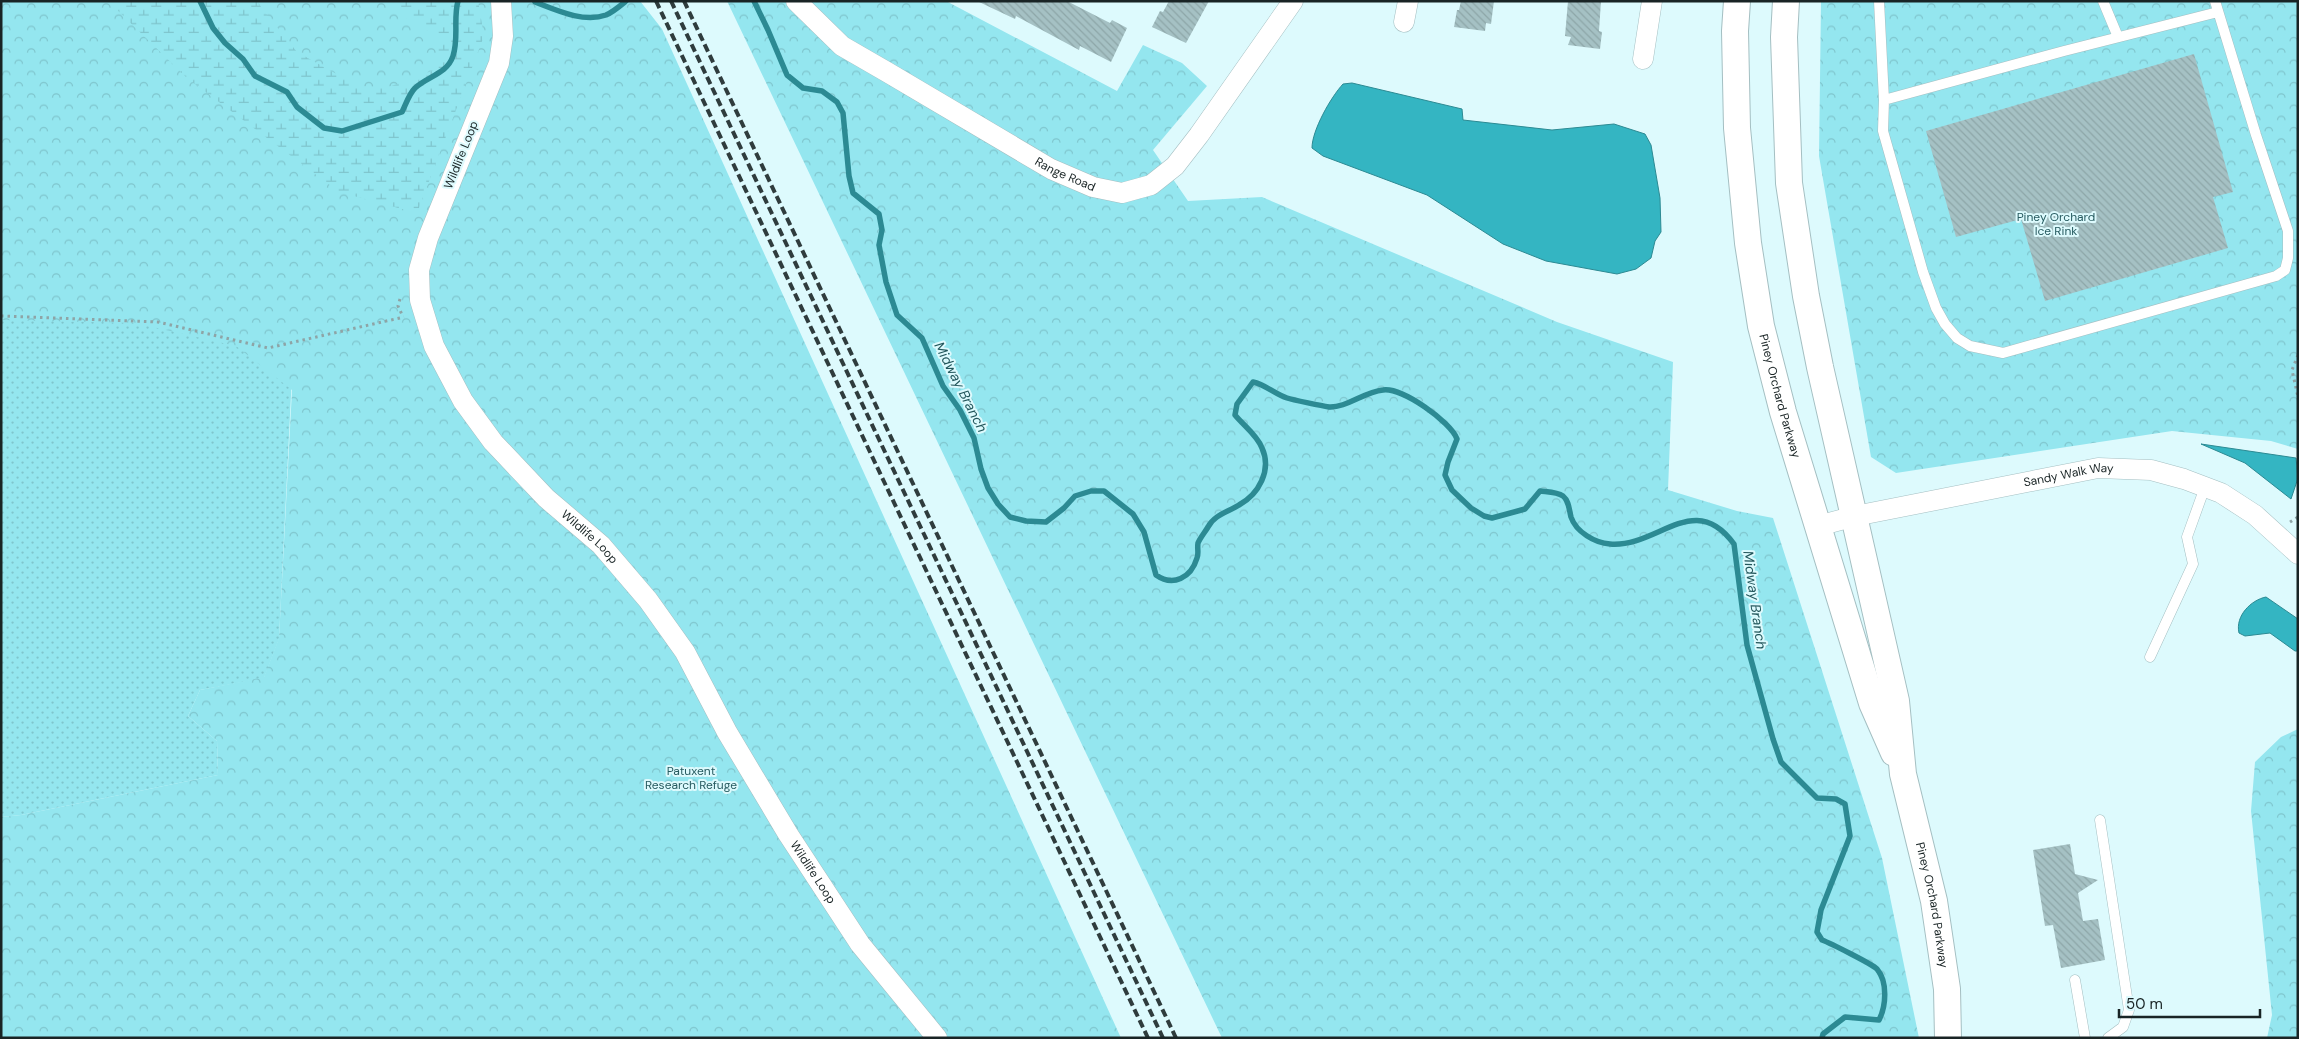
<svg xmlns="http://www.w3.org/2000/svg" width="2299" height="1039" font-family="'DM Sans',sans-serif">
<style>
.grass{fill:url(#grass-dots)}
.forest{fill:url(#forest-crowns)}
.wetland{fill:url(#wetland-marsh)}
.water{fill:#34b5c2;stroke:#2c8a93}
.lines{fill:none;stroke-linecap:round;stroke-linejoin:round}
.stream{stroke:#2c8a93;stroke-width:5.5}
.building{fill:url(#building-back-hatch)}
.service-casing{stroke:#a4bfc2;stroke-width:11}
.minor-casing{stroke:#a4bfc2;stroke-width:21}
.tertiary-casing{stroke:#a4bfc2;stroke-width:28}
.path{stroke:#8ea4a6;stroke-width:3;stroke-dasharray:2.5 4;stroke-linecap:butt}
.service{stroke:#fff;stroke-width:10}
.minor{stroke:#fff;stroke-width:20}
.tertiary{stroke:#fff;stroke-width:26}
.rail{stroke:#2f3c3d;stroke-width:4;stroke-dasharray:8 4;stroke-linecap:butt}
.labels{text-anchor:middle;stroke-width:4;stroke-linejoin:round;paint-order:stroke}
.street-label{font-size:12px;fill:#192425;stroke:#ddfafd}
.park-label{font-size:12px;fill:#275b60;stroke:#ddfafd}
.water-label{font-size:14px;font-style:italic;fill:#22565b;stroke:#ddfafd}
</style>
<defs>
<pattern id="grass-dots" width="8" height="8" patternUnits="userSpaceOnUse" patternTransform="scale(1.25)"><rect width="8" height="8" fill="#94e6ef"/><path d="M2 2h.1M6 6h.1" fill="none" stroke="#7fc5cd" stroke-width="1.8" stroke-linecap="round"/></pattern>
<pattern id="forest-crowns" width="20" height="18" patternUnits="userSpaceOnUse" patternTransform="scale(1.25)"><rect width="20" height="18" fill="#94e6ef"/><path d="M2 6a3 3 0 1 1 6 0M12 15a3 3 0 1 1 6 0" fill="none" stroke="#7fc5cd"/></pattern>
<pattern id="wetland-marsh" width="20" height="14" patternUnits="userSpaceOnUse" patternTransform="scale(1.25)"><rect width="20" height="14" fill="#94e6ef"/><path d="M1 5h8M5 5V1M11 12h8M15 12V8" fill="none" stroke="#7fc5cd"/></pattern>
<pattern id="building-back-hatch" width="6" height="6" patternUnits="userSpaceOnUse" patternTransform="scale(1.25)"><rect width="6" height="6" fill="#a5c1c4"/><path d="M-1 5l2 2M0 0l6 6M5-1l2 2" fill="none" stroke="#8da6a8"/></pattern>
</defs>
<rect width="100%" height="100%" fill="#ddfafd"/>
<path class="grass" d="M1 306 182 315 292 375 279 639 264 678 200 690 188 716 217 741 218 775 21 815 1 817Z"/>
<path class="forest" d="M1 1H640L662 29 1121 1038H1V817L21 815 218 775 217 741 188 716 200 690 264 677 279 638 292 390 236 346 135 323 1 320Z
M727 1H946L1117 91 1143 45 1182 63 1207 86 1153 150 1188 201 1262 197 1557 322 1673 362 1668 490 1737 511 1773 518 1882 858 1919 1038H1222Z
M1821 1H2298V449L2271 441 2172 431 1896 473 1871 457 1819 156Z
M2298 729V1038H2267L2272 1015 2251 811 2255 762 2281 737Z"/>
<path class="wetland" d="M108 1H256L297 52 358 86 386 88 437 69V36L408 20 395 1H478L484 36 417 213 339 192 187 78Z"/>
<path class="water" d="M1352 83 1462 109 1463 120 1552 130 1614 124 1645 134 1651 145 1660 198 1661 232 1655 241 1651 258 1636 269 1617 274 1546 261 1503 244 1427 195 1323 156 1312 148C1312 130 1331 97 1343 84Z
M2201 444 2296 458 2298 478 2291 499 2245 463Z
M2266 597 2298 619V651H2295L2270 633 2245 636 2239 633C2235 616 2251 600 2266 597Z"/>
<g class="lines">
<path class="stream" d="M200 1 213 28 225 43 243 59 255 76 287 92 297 107 324 128 342 131 402 112C406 104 409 94 415 88 428 76 447 74 453 56 459 38 453 19 458 1
M754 1 768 30 787 75 803 88 822 91 837 102 843 113 849 176 853 193 879 214 882 230 879 245 886 282 897 315 922 338 943 386 960 410 974 438 981 469 988 488 998 504 1010 517 1026 521 1046 522 1064 508 1075 496 1091 491H1104L1133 514 1144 532 1156 575C1173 587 1191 578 1197 558 1199 554 1197 548 1198 543 1200 538 1205 532 1208 527 1214 515 1228 512 1239 505 1259 494 1272 470 1262 448 1257 435 1244 426 1235 415L1237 404 1253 382C1266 385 1275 394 1287 398 1293 400 1323 406 1329 407 1346 408 1364 392 1383 390 1402 387 1451 422 1457 439L1448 462 1445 475 1452 490 1471 508 1484 516 1492 518 1525 509 1540 491C1547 492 1557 492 1563 496 1569 501 1569 509 1571 517 1576 532 1595 543 1610 544 1658 548 1694 489 1734 544L1747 645 1773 739 1781 762 1817 798 1836 799 1845 804 1850 836 1821 910 1817 932 1822 940C1830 943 1872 964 1877 969 1888 982 1886 1006 1879 1020L1845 1017 1823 1034 1822 1038
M535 2C556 10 583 23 606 15 613 12 620 6 626 1"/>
</g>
<path class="building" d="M977 1H1067L1110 23 1112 20 1127 28 1111 62 1080 46 1079 50 1016 16 1015 19Z
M1169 1H1209L1186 43 1152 27 1160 11 1163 12Z
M1461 1H1494L1491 24 1486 23 1485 31 1454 27 1457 10H1459Z
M1568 1H1601L1599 31 1602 32 1600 49 1568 45 1571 37 1565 36Z
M2194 54 2233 192 2213 197 2228 248 2045 301 2021 219 1956 237 1926 131Z
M2070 844 2075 874 2098 880 2078 893 2083 921 2098 919 2105 960 2061 968 2053 925 2045 926 2033 850Z"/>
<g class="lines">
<g class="service-casing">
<path id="service" d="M1879 1 1884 100 1883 131 1923 272 1936 308 1945 324 1957 338 1970 346 2003 353 2276 276 2285 270 2288 258V231L2256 135 2215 1
M2103 1 2118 37
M1884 100 2064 51 2218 12
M2150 657 2193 564 2187 537 2205 487
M2100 820 2129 1010 2123 1027 2108 1038
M2075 980 2085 1038"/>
</g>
<g class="minor-casing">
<g id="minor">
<path id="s1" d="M501 1 503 36 499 63 428 238 419 270 420 300 434 346 463 401 493 442 546 498 601 545 648 600 685 652 727 732 788 834 860 944 937 1038"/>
<path id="s2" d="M796 1 842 46 887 72 1051 169 1093 187 1122 193 1151 185 1175 166 1199 135 1293 1"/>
<path d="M1404 22 1408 1"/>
<path d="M1643 59 1652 1"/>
<path id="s3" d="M1818 526 1855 516 2098 468 2151 470 2184 479 2221 493 2255 515 2298 554"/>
</g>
</g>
<g class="tertiary-casing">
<g id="tertiary">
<path id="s4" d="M1737 1 1735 31 1737 128 1748 243 1761 326 1783 412 1872 703 1894 753"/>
<path id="s5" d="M1786 1 1784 37 1789 183 1806 296 1820 367 1896 701 1903 774 1934 901 1947 989 1948 1038"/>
</g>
</g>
<path class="path" d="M400 299 398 306 403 317
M1 316 158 322 268 348 404 317
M2298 355 2292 370 2298 397
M2290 522 2298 517"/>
<use href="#service" class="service"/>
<use href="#minor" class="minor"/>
<use href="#tertiary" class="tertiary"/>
<path class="rail" d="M656 1 1148 1038
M671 1 1163 1038
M684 1 1176 1038"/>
</g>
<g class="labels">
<g class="street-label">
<text transform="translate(461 155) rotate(-68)" y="4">Wildlife Loop</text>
<text dy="4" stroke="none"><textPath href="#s2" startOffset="322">Range Road</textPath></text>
<text dy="4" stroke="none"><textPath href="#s4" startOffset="399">Piney Orchard Parkway</textPath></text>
<text dy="4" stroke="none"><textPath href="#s3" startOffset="256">Sandy Walk Way</textPath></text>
<text dy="4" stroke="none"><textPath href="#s1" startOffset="611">Wildlife Loop</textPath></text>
<text dy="4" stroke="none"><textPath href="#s1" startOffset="1016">Wildlife Loop</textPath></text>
<text dy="4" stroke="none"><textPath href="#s5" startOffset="919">Piney Orchard Parkway</textPath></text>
</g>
<g class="park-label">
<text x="2056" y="221">Piney Orchard<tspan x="2056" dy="14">Ice Rink</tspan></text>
<text x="691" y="775">Patuxent<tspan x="691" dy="14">Research Refuge</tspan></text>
</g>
<g class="water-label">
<text transform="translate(961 387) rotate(63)" y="5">Midway Branch</text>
<text transform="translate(1755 600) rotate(82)" y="5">Midway Branch</text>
</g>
</g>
<rect width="2299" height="1039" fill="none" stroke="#192425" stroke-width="5"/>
<path d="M2119 1009v8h141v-8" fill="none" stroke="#192425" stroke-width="2.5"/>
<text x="2126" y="1009" font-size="15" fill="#192425" stroke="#ddfafd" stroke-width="4" paint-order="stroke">50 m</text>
</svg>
